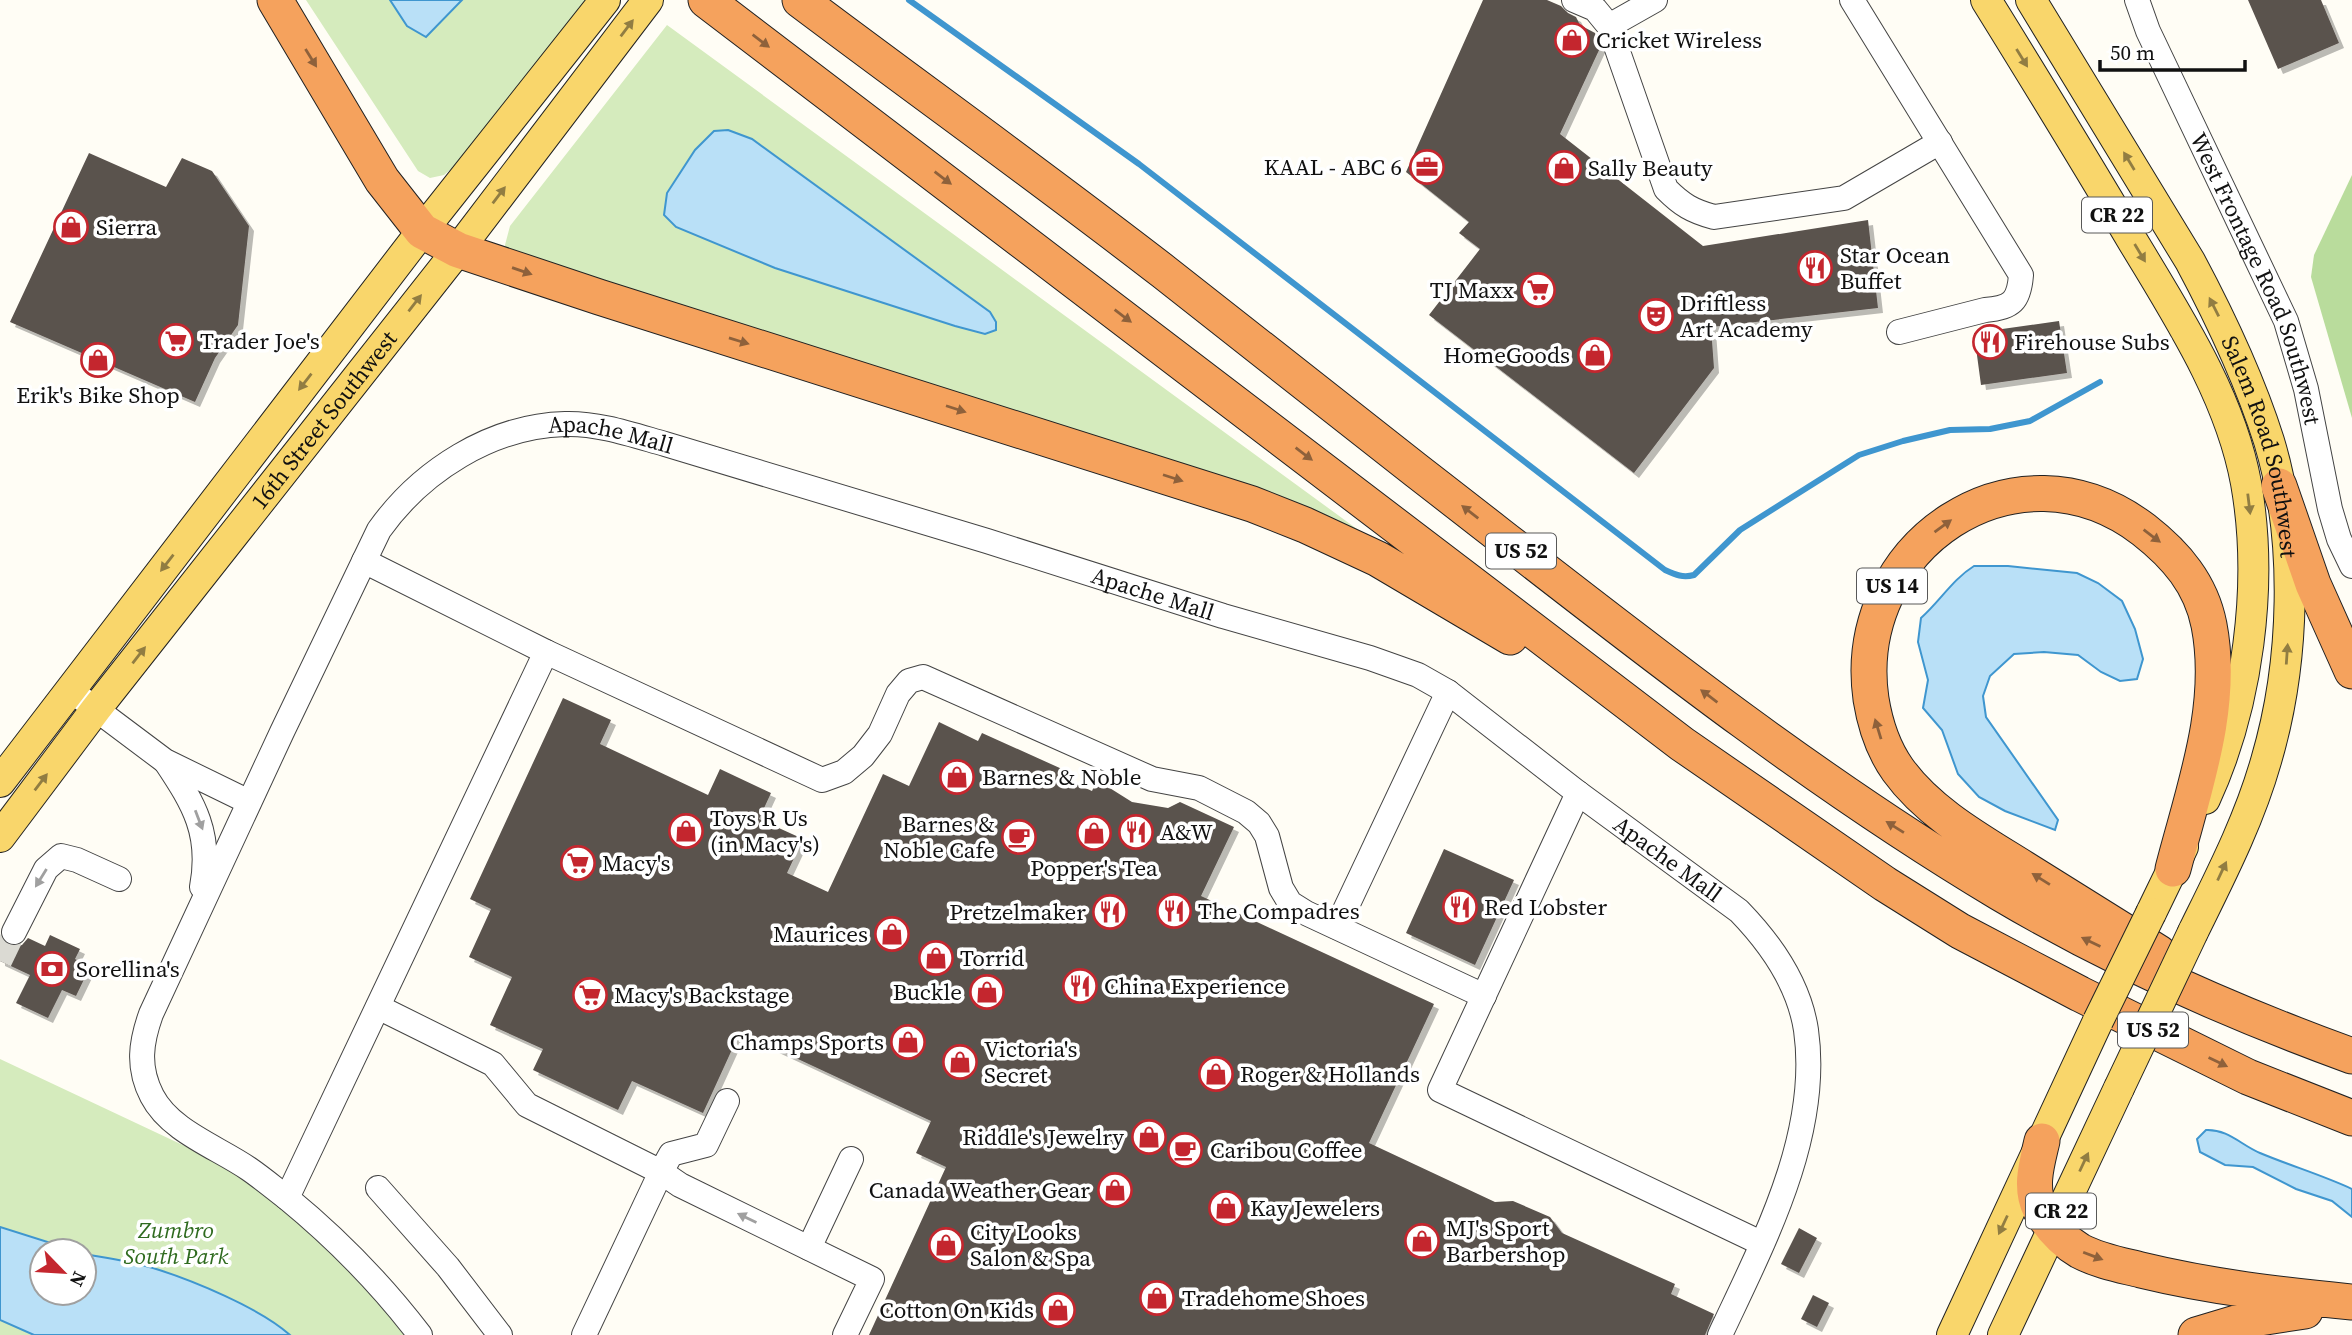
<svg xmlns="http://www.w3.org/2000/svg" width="2352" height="1335" font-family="'Source Serif 4',serif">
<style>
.green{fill:#d5ebbd;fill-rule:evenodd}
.forest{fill:#b9dc9c}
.water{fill:#b9e0f7;stroke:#3f96cf;stroke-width:2}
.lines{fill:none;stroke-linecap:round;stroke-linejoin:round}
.stream{stroke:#3f96cf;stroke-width:6}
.building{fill:#5a524d;filter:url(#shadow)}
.minor-tunnel{stroke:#dbdad3;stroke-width:24;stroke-dasharray:24 12;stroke-linecap:butt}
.minor-casing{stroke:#444;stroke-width:26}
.major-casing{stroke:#222;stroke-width:32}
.highway-casing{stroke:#222;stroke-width:37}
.minor{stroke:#fff;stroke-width:24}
.major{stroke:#f9d66b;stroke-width:30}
.highway{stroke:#f5a25d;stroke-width:35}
.major-bridge-casing{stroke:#222;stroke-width:32;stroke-linecap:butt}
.major-bridge{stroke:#f9d66b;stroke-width:30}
.oneway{fill:#917d42}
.oneway2{fill:#8e613b}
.oneway3{fill:#a0a0a0}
.labels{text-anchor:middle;stroke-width:7;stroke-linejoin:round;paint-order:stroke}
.shield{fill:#fff;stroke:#585858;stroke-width:2}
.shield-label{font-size:21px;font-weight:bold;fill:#111}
.poi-label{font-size:23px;fill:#111;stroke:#fff;text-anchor:start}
.street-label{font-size:23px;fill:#111;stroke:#fff}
.park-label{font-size:23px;font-style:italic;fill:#2f6b1f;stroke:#fff}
</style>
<defs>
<filter id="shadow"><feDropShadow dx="5" dy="5" stdDeviation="0" flood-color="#0004"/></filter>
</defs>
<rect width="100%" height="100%" fill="#fffdf5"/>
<path class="green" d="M306 0H589L458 163 444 175 430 178 418 171Z
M667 25 1357 529 1352 535 506 254 505 245 510 226Z
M0 1059 274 1188 420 1335H0ZM42 1251H84V1293H42Z"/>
<path class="forest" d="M2352 175V418L2311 277 2314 255Z"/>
<path class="water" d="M390 0H462L426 37 407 26Z
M728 130 752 139 990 312 996 322V330L985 334 955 326 775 268 676 227 664 215 667 193 695 150 714 131Z
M1974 566H2008L2077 573 2098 583 2122 601 2135 629 2143 659 2137 679 2120 681 2101 672 2078 655 2044 652 2014 654 1990 676 1983 696 1986 717 2058 820 2055 830 2005 811 1979 797 1958 774 1942 730 1923 708 1928 680 1918 642 1921 618C1940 601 1953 579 1974 566Z
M2206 1130C2228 1129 2241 1145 2260 1153 2291 1166 2322 1175 2352 1189V1217L2332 1201 2296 1189 2253 1167 2225 1165 2200 1152 2197 1139Z
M0 1227 76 1251H42V1293H84V1254C107 1258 131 1261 153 1268 192 1280 260 1308 290 1335H34L0 1320Z"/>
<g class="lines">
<path class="stream" d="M909 0 1139 164 1665 570C1676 575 1683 578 1694 575L1740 530 1859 455 1903 441 1950 430 1990 429 2030 421 2100 382"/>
</g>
<path class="building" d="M1483 0H1547L1561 6 1568 13 1576 17 1580 25 1595 33 1600 48 1560 134 1703 246 1868 220 1878 308 1711 327 1714 368 1634 473 1429 315 1480 249 1459 233 1469 222 1406 172Z
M2248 0H2321L2339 43 2278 69Z
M89 153 166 187 182 158 212 171 249 226 238 325 215 358 195 402 10 322Z
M2059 321 2067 373 1981 385 1974 333Z
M563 698 611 720 600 744 708 795 720 769 771 793 759 819 803 839 787 873 828 892 883 774 909 786 939 722 978 741 982 733 1062 769 1058 776 1092 791 1097 780 1132 802 1168 808 1180 802 1234 827 1201 896 1434 1004 1369 1143 1495 1202 1513 1201 1550 1217 1562 1233 1675 1284 1671 1294 1714 1314 1705 1335H869L946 1167 916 1153 931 1121 740 1032 703 1113 632 1081 618 1110 533 1070 543 1049 490 1025 512 977 469 957 491 909 470 899Z
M1444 849 1514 880 1475 965 1406 933Z
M50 935 80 949 75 959 90 967 76 996 62 990 48 1018 16 1003 30 975 0 961V936L7 945 14 947 22 945 28 938 45 946Z
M1799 1228 1817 1238 1799 1273 1781 1264Z
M1813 1295 1829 1303 1817 1327 1801 1319Z"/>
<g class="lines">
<path class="minor-tunnel" d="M0 961 14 932"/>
<g class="minor-casing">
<g id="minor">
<path d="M1574 0 1595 9 1609 26 1666 189C1682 205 1692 211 1714 217L1844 198 1940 142"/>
<path d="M1852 0 2021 275C2019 301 2012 308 1985 310L1899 332"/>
<path id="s1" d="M2137 0 2148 31 2286 321 2306 389 2330 509 2339 539 2352 566"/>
<path d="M1609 26 1655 0"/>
<path d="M364 561 546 652 822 780 844 772 863 756 880 734 898 694 909 681 923 677 1152 779 1199 788 1246 812 1259 823 1267 836 1281 888 1290 903 1306 913 1484 996"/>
<path d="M69 689 165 761 249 802"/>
<path d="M166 762C194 804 212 834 202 887"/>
<path d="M1578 793 1440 1090 1761 1243"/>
<path d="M1337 927 1448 692"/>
<path d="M14 932 46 869 61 856 77 860 119 879"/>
<path d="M378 1007 493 1064 527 1105 661 1172 671 1154 706 1145 727 1101"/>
<path d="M378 1188 448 1267 500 1335"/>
<path d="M287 1198 546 652"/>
<path d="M809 1248 851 1159"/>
<path id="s2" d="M420 1335C381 1284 337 1239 287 1198 274 1188 262 1178 249 1169 217 1147 170 1131 152 1096 137 1067 141 1042 151 1014L282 732 379 530C421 471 491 426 565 424 599 423 633 435 665 444L987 541 1223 616 1370 658 1418 675 1448 692 1578 793 1739 911C1770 943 1799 984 1806 1030 1821 1135 1763 1243 1720 1335"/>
<path d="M584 1335 661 1172 680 1185 872 1279 845 1335"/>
</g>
</g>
<g class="major-casing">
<g id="major">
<path d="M1986 0C2035 79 2084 159 2132 240 2177 315 2230 395 2246 483 2264 584 2248 706 2205 799"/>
<path id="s3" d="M2031 0 2190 261C2221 319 2249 378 2269 441 2299 540 2295 663 2266 761 2249 821 2220 877 2193 932"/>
<path d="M0 782 422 231 605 0"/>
<path id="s4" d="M0 837 96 709 458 250 648 0"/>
<path d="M2151 913 2183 847"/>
<path d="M1952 1335 2098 1021"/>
<path d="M2003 1335 2119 1088"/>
</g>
</g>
<g class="highway-casing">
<path id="highway" d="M275 0 382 180 422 231 458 250 599 297 1252 504 1305 525 1378 559 1510 637
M706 0 1682 744 1885 884 1960 931 2080 994 2248 1077 2352 1118
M800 0C921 91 1044 179 1164 272 1249 338 1333 405 1417 471 1607 618 1794 770 2000 893 2111 959 2231 1012 2352 1056
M2279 486 2313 584 2352 671
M2159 953C2114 925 2068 896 2023 868 1980 841 1929 813 1898 770 1883 749 1875 724 1871 699 1849 546 2016 432 2144 530 2176 555 2201 584 2209 625 2225 707 2193 791 2173 869
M2042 1141C2037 1163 2029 1187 2040 1209 2050 1227 2063 1241 2080 1251 2099 1261 2121 1265 2141 1270 2211 1287 2281 1295 2352 1302
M2196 1335 2246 1320 2305 1311"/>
</g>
<use href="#minor" class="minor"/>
<use href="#major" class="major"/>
<use href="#highway" class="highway"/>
<g class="major-bridge-casing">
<path id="major-bridge" d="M2098 1021 2151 913
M2119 1088 2193 932"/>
</g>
<use href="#major-bridge" class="major-bridge"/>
</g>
<defs><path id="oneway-solid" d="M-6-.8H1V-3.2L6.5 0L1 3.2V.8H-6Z" transform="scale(1.75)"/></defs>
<g class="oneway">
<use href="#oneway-solid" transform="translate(627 28) rotate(-53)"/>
<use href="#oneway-solid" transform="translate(2022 58) rotate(58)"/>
<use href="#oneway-solid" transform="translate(2129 161) rotate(-121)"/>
<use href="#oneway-solid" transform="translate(499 195) rotate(-53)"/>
<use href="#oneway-solid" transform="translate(2140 253) rotate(59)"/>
<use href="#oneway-solid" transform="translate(415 303) rotate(-52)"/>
<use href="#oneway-solid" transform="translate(2214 307) rotate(-117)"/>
<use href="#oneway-solid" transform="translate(305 382) rotate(128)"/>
<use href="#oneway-solid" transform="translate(2249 504) rotate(83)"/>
<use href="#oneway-solid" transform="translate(167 563) rotate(128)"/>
<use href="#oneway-solid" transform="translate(2287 654) rotate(-86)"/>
<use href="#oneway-solid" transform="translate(139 655) rotate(-52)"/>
<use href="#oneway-solid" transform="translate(41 782) rotate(-53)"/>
<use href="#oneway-solid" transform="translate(2222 871) rotate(-65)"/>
<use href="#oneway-solid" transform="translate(2084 1162) rotate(-65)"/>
<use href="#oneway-solid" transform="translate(2003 1225) rotate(115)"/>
</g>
<g class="oneway2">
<use href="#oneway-solid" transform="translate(761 41) rotate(37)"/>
<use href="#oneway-solid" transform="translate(311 58) rotate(58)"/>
<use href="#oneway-solid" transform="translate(943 178) rotate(37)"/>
<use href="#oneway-solid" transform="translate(522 271) rotate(19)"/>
<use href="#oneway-solid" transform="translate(1123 316) rotate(37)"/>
<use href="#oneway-solid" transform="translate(739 341) rotate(17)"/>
<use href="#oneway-solid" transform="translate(956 409) rotate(18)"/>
<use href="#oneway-solid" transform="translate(1304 454) rotate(37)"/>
<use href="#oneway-solid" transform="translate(1173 478) rotate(18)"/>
<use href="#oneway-solid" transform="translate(1470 512) rotate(-142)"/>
<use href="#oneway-solid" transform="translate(1943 526) rotate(-36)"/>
<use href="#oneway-solid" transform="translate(2152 536) rotate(37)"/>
<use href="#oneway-solid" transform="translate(1709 696) rotate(-143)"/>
<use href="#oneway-solid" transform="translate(1878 729) rotate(-107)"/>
<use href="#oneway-solid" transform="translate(1895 827) rotate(-148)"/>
<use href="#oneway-solid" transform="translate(2041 879) rotate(-148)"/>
<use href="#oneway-solid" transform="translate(2091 942) rotate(-154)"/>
<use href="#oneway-solid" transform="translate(2218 1062) rotate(26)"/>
<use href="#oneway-solid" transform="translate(2093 1256) rotate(21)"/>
</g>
<g class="oneway3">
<use href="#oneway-solid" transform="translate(199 820) rotate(69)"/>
<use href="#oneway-solid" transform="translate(41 878) rotate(122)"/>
<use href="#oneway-solid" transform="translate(747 1218) rotate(-154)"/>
</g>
<defs>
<g id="shop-ring" transform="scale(1.75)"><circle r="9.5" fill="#fff" stroke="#c4262e" stroke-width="1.5"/><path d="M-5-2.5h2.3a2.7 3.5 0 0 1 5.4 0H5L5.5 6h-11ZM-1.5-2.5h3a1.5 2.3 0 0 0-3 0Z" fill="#c4262e"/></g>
<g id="office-ring" transform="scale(1.75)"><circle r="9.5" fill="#fff" stroke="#c4262e" stroke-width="1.5"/><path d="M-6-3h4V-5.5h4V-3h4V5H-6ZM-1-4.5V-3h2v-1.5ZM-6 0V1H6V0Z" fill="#c4262e"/></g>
<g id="restaurant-ring" transform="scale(1.75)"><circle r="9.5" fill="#fff" stroke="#c4262e" stroke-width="1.5"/><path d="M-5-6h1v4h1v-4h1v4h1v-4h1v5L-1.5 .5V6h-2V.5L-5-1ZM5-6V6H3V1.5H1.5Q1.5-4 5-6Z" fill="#c4262e"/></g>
<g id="supermarket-ring" transform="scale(1.75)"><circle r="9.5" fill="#fff" stroke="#c4262e" stroke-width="1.5"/><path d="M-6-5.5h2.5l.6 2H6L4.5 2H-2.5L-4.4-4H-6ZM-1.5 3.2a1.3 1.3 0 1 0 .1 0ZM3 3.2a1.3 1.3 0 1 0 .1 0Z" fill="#c4262e"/></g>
<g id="theatre-ring" transform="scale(1.75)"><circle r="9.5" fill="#fff" stroke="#c4262e" stroke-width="1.5"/><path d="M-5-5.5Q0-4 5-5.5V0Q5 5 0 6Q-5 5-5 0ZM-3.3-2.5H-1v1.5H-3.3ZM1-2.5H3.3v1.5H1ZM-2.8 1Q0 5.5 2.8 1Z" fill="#c4262e"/></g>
<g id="cafe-ring" transform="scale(1.75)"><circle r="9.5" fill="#fff" stroke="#c4262e" stroke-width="1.5"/><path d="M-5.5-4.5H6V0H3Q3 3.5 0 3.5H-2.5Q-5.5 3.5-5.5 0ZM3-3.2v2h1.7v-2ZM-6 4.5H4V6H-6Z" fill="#c4262e"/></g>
<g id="bank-ring" transform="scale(1.75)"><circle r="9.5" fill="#fff" stroke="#c4262e" stroke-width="1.5"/><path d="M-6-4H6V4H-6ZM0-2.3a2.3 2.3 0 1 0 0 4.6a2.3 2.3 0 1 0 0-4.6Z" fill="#c4262e"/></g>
</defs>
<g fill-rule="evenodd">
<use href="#shop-ring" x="1572" y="40"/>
<use href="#office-ring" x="1427" y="167"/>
<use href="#shop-ring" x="1564" y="168"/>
<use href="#shop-ring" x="71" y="227"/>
<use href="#restaurant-ring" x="1815" y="268"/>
<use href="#supermarket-ring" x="1538" y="290"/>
<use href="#theatre-ring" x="1656" y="316"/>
<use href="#supermarket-ring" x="176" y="341"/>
<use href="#restaurant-ring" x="1990" y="342"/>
<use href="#shop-ring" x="1595" y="355"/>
<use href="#shop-ring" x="98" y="360"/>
<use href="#shop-ring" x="957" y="777"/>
<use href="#shop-ring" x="686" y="831"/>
<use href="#restaurant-ring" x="1136" y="832"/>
<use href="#shop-ring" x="1094" y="833"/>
<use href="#cafe-ring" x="1019" y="837"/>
<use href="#supermarket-ring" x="578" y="863"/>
<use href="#restaurant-ring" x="1460" y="907"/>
<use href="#restaurant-ring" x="1174" y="911"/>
<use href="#restaurant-ring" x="1110" y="912"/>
<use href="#shop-ring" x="892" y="934"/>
<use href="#shop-ring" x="936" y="958"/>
<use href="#bank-ring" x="52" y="969"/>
<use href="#restaurant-ring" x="1080" y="986"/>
<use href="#shop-ring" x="987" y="992"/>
<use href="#supermarket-ring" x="590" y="995"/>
<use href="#shop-ring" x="908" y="1042"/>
<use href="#shop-ring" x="960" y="1062"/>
<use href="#shop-ring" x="1216" y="1074"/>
<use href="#shop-ring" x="1149" y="1137"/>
<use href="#cafe-ring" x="1185" y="1150"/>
<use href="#shop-ring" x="1115" y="1190"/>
<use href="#shop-ring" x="1226" y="1208"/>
<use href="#shop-ring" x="1422" y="1241"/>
<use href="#shop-ring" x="946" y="1245"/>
<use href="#shop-ring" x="1157" y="1298"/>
<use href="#shop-ring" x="1058" y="1310"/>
</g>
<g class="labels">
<g class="shield">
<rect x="2082" y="197.5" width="70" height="35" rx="5"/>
<rect x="1486" y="533.5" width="70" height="35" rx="5"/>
<rect x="1857" y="568.5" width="70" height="35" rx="5"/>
<rect x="2118" y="1012.5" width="70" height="35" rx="5"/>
<rect x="2026" y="1193.5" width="70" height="35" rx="5"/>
</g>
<g class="shield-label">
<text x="2117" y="222">CR 22</text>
<text x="1521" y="558">US 52</text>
<text x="1892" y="593">US 14</text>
<text x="2153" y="1037">US 52</text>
<text x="2061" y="1218">CR 22</text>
</g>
<g class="poi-label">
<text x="1596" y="48">Cricket Wireless</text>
<text x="1402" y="175" text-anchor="end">KAAL - ABC 6</text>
<text x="1588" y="176">Sally Beauty</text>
<text x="96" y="235">Sierra</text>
<text x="1840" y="263">Star Ocean<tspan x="1840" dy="26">Buffet</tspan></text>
<text x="1514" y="298" text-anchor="end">TJ Maxx</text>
<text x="1680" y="311">Driftless<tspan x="1680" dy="26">Art Academy</tspan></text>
<text x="200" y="349">Trader Joe's</text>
<text x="2014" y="350">Firehouse Subs</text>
<text x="1570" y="363" text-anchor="end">HomeGoods</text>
<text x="98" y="403" text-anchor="middle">Erik's Bike Shop</text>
<text x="982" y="785">Barnes &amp; Noble</text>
<text x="710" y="826">Toys R Us<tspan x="710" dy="26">(in Macy's)</tspan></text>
<text x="995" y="832" text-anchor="end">Barnes &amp;<tspan x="995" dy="26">Noble Cafe</tspan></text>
<text x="1160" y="840">A&amp;W</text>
<text x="602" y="871">Macy's</text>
<text x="1094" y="876" text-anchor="middle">Popper's Tea</text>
<text x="1484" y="915">Red Lobster</text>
<text x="1198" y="919">The Compadres</text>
<text x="1086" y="920" text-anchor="end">Pretzelmaker</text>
<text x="868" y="942" text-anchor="end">Maurices</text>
<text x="960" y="966">Torrid</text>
<text x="76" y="977">Sorellina's</text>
<text x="1104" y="994">China Experience</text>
<text x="962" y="1000" text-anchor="end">Buckle</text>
<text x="614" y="1003">Macy's Backstage</text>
<text x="884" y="1050" text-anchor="end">Champs Sports</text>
<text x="984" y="1057">Victoria's<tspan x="984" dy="26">Secret</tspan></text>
<text x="1240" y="1082">Roger &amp; Hollands</text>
<text x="1124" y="1145" text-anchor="end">Riddle's Jewelry</text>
<text x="1210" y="1158">Caribou Coffee</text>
<text x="1090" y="1198" text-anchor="end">Canada Weather Gear</text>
<text x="1250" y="1216">Kay Jewelers</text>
<text x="1446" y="1236">MJ's Sport<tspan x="1446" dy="26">Barbershop</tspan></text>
<text x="970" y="1240">City Looks<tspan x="970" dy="26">Salon &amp; Spa</tspan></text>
<text x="1182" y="1306">Tradehome Shoes</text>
<text x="1034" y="1318" text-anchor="end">Cotton On Kids</text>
</g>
<g class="street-label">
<text dy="8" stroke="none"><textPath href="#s1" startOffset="304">West Frontage Road Southwest</textPath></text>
<text dy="8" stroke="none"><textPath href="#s4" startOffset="528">16th Street Southwest</textPath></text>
<text dy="8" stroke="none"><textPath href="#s2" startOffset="1250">Apache Mall</textPath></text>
<text dy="8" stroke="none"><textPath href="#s3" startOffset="506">Salem Road Southwest</textPath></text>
<text dy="8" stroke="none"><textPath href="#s2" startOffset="1816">Apache Mall</textPath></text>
<text dy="8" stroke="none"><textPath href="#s2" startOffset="2404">Apache Mall</textPath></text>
</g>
<g class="park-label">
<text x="176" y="1238">Zumbro<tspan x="176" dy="26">South Park</tspan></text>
</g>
</g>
<g transform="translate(63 1272) rotate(115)"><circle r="33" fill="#ffffff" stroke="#a0a0a0" stroke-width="2"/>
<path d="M0-5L12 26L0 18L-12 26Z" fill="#c4262e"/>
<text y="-10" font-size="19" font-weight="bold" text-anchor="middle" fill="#111111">N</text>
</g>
<path d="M2100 60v10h145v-10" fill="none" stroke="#111111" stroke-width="3.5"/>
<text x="2110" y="60" font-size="21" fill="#111111" stroke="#ffffff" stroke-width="5" paint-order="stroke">50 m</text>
</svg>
